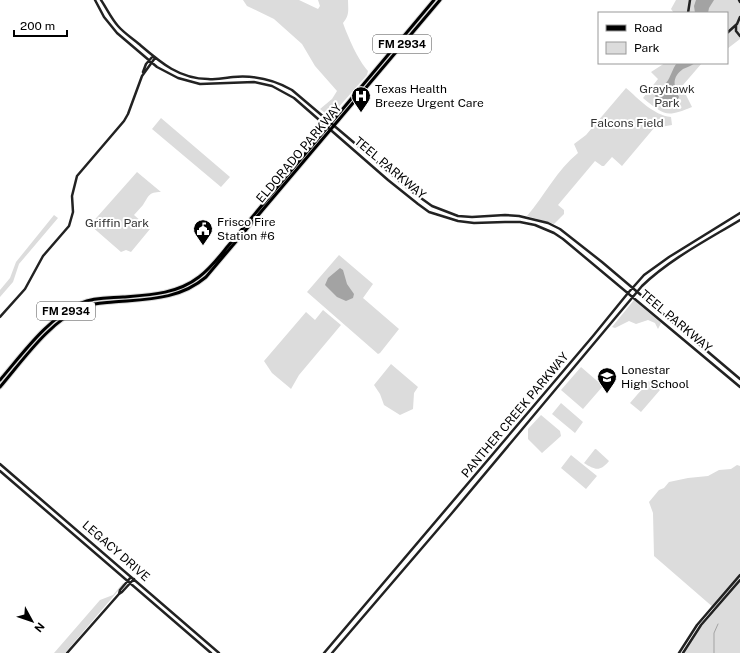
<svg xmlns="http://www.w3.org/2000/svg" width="740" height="653" font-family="'Public Sans',sans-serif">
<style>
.green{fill:#dcdcdc}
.water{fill:#a3a3a3}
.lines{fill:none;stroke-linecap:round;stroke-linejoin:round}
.stream{stroke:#a3a3a3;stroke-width:1}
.primary-casing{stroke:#dbdbdb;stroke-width:5}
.secondary{stroke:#222;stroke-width:2.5}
.primary{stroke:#000;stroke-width:3}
.labels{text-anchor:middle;stroke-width:4;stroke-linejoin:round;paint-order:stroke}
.shield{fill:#fff;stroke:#4c4c4c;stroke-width:1}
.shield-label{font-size:11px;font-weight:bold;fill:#000}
.poi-label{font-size:12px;fill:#000;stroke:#fff;text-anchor:start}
.park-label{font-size:12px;fill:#333;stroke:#fff}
.street-label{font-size:12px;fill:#000;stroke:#fff}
</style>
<rect width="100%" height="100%" fill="#fff"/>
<path class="green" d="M243 0H299L318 9 320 6 318 0H348C348 9 350 15 343 23 348 37 358 60 368 71L367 75 330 117 320 109 332 99 337 91 315 66 302 44 274 19 247 6Z
M676 0H740V39L727 49V13H674L671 9Z
M665 63H702L683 85V89L692 107C666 118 664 115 643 98L658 79 651 72Z
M626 88C639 99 653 115 671 117L672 125 654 128 622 166 612 157 604 166H602L595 161 558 205 564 210V214L554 224 527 216C545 195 557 170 578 153L574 144 586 135Z
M161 118 230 177 221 187 152 129Z
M137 172 161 192C148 192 149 196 143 205 140 208 137 212 134 215L150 229 131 252 126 250 121 252 90 225Z
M54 215 58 218 19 264 13 282 0 297V290L10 278 16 262Z
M339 255 373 284 363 298 399 329 380 353 378 354 307 292Z
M634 300 661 323 658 329 655 323 648 320 636 324 629 321 615 328 612 327Z
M323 310 341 325 299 375 291 389 290 388 272 373 264 361 306 312 315 320Z
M391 364 418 387 414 393 413 409 400 415 384 405 380 394 374 385Z
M581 367 603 386 583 409 561 390Z
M649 381 660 390 641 412 630 403Z
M561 403 583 422 575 433 552 414Z
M541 415 560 431 561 436 542 453 528 439V429Z
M595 449H596L609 461C600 472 595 470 584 463Z
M571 455 597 476 586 489 561 468Z
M737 465 740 466V578L714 608 654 556 653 513 649 502 659 490 664 488 669 482 688 478 708 476 719 470 731 469Z
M740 579V653H682L701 623 715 611Z
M123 583 124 584 65 653H54L100 600 113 595Z"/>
<path class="water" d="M696 0H714L709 8 708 13H695L694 6Z
M677 63H695C691 66 687 67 683 69 672 77 673 86 679 97L676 102 670 108C662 107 657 103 655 95 658 87 662 89 666 83 671 77 672 69 677 63Z
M340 268 343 270 347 284 354 294 353 298 346 301 337 297 325 285 328 278Z"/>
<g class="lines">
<path class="stream" d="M714 653V633L718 624"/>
<g class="primary-casing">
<path id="primary" d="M0 380C24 352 47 319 81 303 94 297 110 298 123 297 150 295 177 294 199 277 210 269 219 257 228 246L434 0
M0 387C24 359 49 322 83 307 93 303 103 303 113 302 147 299 179 300 206 277L440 0"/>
</g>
<path class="secondary" d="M95 0 104 17 117 33 157 67 178 78 200 84 254 82 272 86 294 98 388 180 418 204 429 212 458 221 474 223 505 222H520L535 225 554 233 563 239 740 387
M101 0C107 9 111 18 118 26 124 33 132 38 139 44 160 62 179 79 208 79 217 80 225 78 233 77 255 75 273 79 292 90L411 191 432 206 458 216 472 217 505 215 519 216 548 223 560 229 602 262 740 379
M739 0 740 2
M688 13 690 0
M736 26V31L740 36
M727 33 737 24 740 17
M143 72 146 64 153 56
M0 317 25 289 43 256 69 226 73 212 72 196 77 176 124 121 128 114 142 76 155 58
M0 464 219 653
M0 471 211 653
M119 594 120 590 131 577
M67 653 119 594 122 592 134 579
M324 653 593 336 628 293 644 275 669 257 740 213
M332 653 452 513 642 286C670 259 707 240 740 220
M679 653 697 625 740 575
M683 653 701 625 740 580"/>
<use href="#primary" class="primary"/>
</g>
<defs>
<g id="hospital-pin" transform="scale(1)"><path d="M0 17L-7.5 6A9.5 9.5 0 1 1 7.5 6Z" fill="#000" stroke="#fff"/><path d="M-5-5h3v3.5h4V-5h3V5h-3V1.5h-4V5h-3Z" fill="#fff"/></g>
<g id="civic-pin" transform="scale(1)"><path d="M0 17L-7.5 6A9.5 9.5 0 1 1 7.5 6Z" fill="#000" stroke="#fff"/><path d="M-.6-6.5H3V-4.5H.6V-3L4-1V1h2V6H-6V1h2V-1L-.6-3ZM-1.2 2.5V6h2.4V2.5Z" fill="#fff"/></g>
<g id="school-pin" transform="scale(1)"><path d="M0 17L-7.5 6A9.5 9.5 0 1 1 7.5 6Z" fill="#000" stroke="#fff"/><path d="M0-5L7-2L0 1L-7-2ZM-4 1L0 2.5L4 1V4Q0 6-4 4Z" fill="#fff"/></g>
</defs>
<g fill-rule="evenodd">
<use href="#hospital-pin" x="361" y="96"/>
<use href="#civic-pin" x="203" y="229"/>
<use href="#school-pin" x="607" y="377"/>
</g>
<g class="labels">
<g class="shield">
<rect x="373" y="35" width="58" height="18" rx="3"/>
<rect x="37" y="302" width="58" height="18" rx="3"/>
</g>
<g class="shield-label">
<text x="402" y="48">FM 2934</text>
<text x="66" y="315">FM 2934</text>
</g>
<g class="poi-label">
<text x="375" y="93">Texas Health<tspan x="375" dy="14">Breeze Urgent Care</tspan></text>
<text x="217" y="226">Frisco Fire<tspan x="217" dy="14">Station #6</tspan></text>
<text x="621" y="374">Lonestar<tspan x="621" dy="14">High School</tspan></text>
</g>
<g class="park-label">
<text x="667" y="93">Grayhawk<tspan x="667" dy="14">Park</tspan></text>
<text x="627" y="127">Falcons Field</text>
<text x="117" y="227">Griffin Park</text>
</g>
<g class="street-label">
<text transform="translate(299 153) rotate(-50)" y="4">ELDORADO PARKWAY</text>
<text transform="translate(390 168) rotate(40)" y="4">TEEL PARKWAY</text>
<text transform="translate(676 321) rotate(40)" y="4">TEEL PARKWAY</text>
<text transform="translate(515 415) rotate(-50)" y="4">PANTHER CREEK PARKWAY</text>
<text transform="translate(116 551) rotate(41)" y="4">LEGACY DRIVE</text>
</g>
</g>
<rect x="598" y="12" width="130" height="52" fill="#ffffff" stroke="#999999"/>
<rect x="606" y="25" width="20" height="6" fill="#000000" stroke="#999999"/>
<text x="634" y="32" font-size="12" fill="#000000">Road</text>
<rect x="606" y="42" width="20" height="12" fill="#dcdcdc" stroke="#999999"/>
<text x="634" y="52" font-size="12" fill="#000000">Park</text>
<g transform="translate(32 621) rotate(130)" stroke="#ffffff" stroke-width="3" paint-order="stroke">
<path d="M0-3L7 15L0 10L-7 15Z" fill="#000000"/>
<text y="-6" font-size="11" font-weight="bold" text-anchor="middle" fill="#000000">N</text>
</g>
<path d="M14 30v6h53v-6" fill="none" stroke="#000000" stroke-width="2"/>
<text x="20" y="30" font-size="12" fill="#000000" stroke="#ffffff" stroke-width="3" paint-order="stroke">200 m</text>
</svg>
